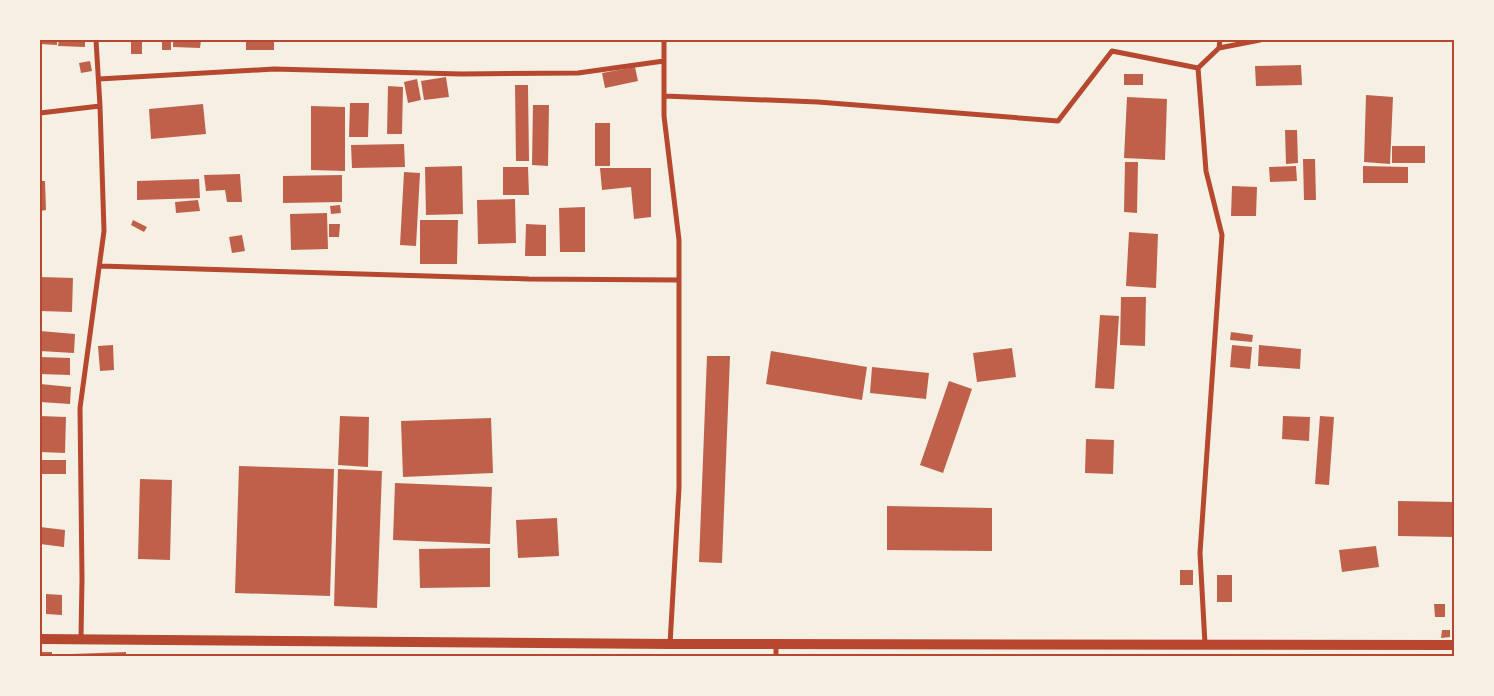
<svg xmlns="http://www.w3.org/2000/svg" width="1494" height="696" font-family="Karla,sans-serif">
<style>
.building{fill:#bf614a}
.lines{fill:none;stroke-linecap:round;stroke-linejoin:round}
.minor{stroke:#b5482f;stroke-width:5}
.secondary{stroke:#b5482f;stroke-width:10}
.neatline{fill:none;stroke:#b5482f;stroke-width:2}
</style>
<rect width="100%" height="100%" fill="#f6efe4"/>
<path class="building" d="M40 40H57V45L40 44Z
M59 40H85V47L58 46Z
M131 40H142V54H131Z
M162 40H171V50H162Z
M173 40H201L200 48 173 47Z
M246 40H274V50H246Z
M90 61 92 71 81 73 79 63Z
M1301 65 1302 85 1256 86 1255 66Z
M635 67 638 81 605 88 602 73Z
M1124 74H1143V85H1124Z
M446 77 449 97 424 100 421 81Z
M417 79 421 100 408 103 404 82Z
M515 85H528L529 161H516Z
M388 86 403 87 402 134H387Z
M1366 95 1393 97 1390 164 1364 162Z
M1127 97 1167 99 1165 160 1124 158Z
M350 103H369L368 137H349Z
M203 104 206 134 151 139 149 109Z
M533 105H549L548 166 532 165Z
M311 106 345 107V171L311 170Z
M595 123H610V166H595Z
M1285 130H1297L1298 163 1286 164Z
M404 144 405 167 352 168 351 145Z
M1392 146H1425V163H1392Z
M1303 159H1315L1316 200H1304Z
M1125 162H1138L1137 213 1124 212Z
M462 166 463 214 426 215 425 167Z
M1296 166 1297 181 1270 182 1269 167Z
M1363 166 1408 167V183H1363Z
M503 167H528L529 195H503Z
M600 168H651V217L634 219 631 187 602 190Z
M404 172 420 173 416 246 400 245Z
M240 174 242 202H227L225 190 206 191 204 175Z
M342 175V202L283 203V176Z
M199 179 200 198 137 200V181Z
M40 181H45L46 210 40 211Z
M1232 186 1257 187 1256 216H1231Z
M515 199 516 243 478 244 477 200Z
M198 200 200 211 176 213 175 202Z
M340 205 341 213 331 214 330 206Z
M585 207V252H560L559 208Z
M327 213 328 249 291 250 290 214Z
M133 220 147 227 144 232 131 225Z
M420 220H458L457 264H420Z
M329 224H340L339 237H329Z
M526 224 546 225V256H525Z
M1129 232 1158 234 1156 288 1126 286Z
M242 235 245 251 232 253 229 237Z
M40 277 73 278 72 312 40 311Z
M1121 297H1146L1145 346 1120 345Z
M1100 315 1119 316 1114 389 1095 388Z
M40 331 75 334 74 353 40 351Z
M1231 332 1253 335 1252 342 1230 340Z
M113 345 114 370 100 371 98 346Z
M1232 345 1252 347 1250 369 1230 367Z
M1259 345 1301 349 1300 369 1258 366Z
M1012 348 1016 377 977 382 973 353Z
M771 351 867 367 862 400 766 384Z
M707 356H730L722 563 699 562Z
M40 357 70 358V375L40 374Z
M872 367 929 373 926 399 870 393Z
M949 381 972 389 943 473 920 465Z
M40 384 71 387 70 404 40 402Z
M40 416 66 417 65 453 40 452Z
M340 416 369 417 368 467 338 465Z
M1283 416 1310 417 1309 441 1282 439Z
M1320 416 1334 417 1329 485 1315 484Z
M491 418 493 473 403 477 401 421Z
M1086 439 1114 440 1113 474 1085 473Z
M40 460H66V474H40Z
M239 466 334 469 330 596 235 593Z
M338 469 382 471 377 608 334 606Z
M140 479 172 480 170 560 138 559Z
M395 483 492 487 490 544 393 540Z
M1398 501 1454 502V537L1398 536Z
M887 506 992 508V551L887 550Z
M557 518 559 556 518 558 516 520Z
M40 527 65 530 64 547 40 544Z
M1376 546 1379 567 1342 572 1339 550Z
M490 548V587L420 588 419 549Z
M1180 570H1193V585H1180Z
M1217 575H1232V602H1217Z
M46 594 62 595V615L46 614Z
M1434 604H1445V617H1435Z
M1442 630H1450V637L1441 638Z
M40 652H52V656H40Z
M126 652V656H72V654Z"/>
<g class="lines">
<path class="minor" d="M664 40V116L679 240V488L670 644
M1219 48 1260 40
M99 79 274 69 461 74 578 73 664 61
M664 96 818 102 1058 121 1112 51 1198 68
M40 113 100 106
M100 266 529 279 679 280
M81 638 82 579 80 408 104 231 100 106 96 40
M776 644V656
M1205 644 1200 553 1222 235 1206 171 1198 68 1219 48 1220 40"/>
<path class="secondary" d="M40 639 670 644 1454 645"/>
</g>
<rect width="1494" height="696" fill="none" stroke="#f6efe4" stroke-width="82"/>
<rect x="41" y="41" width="1412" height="614" class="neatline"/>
</svg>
